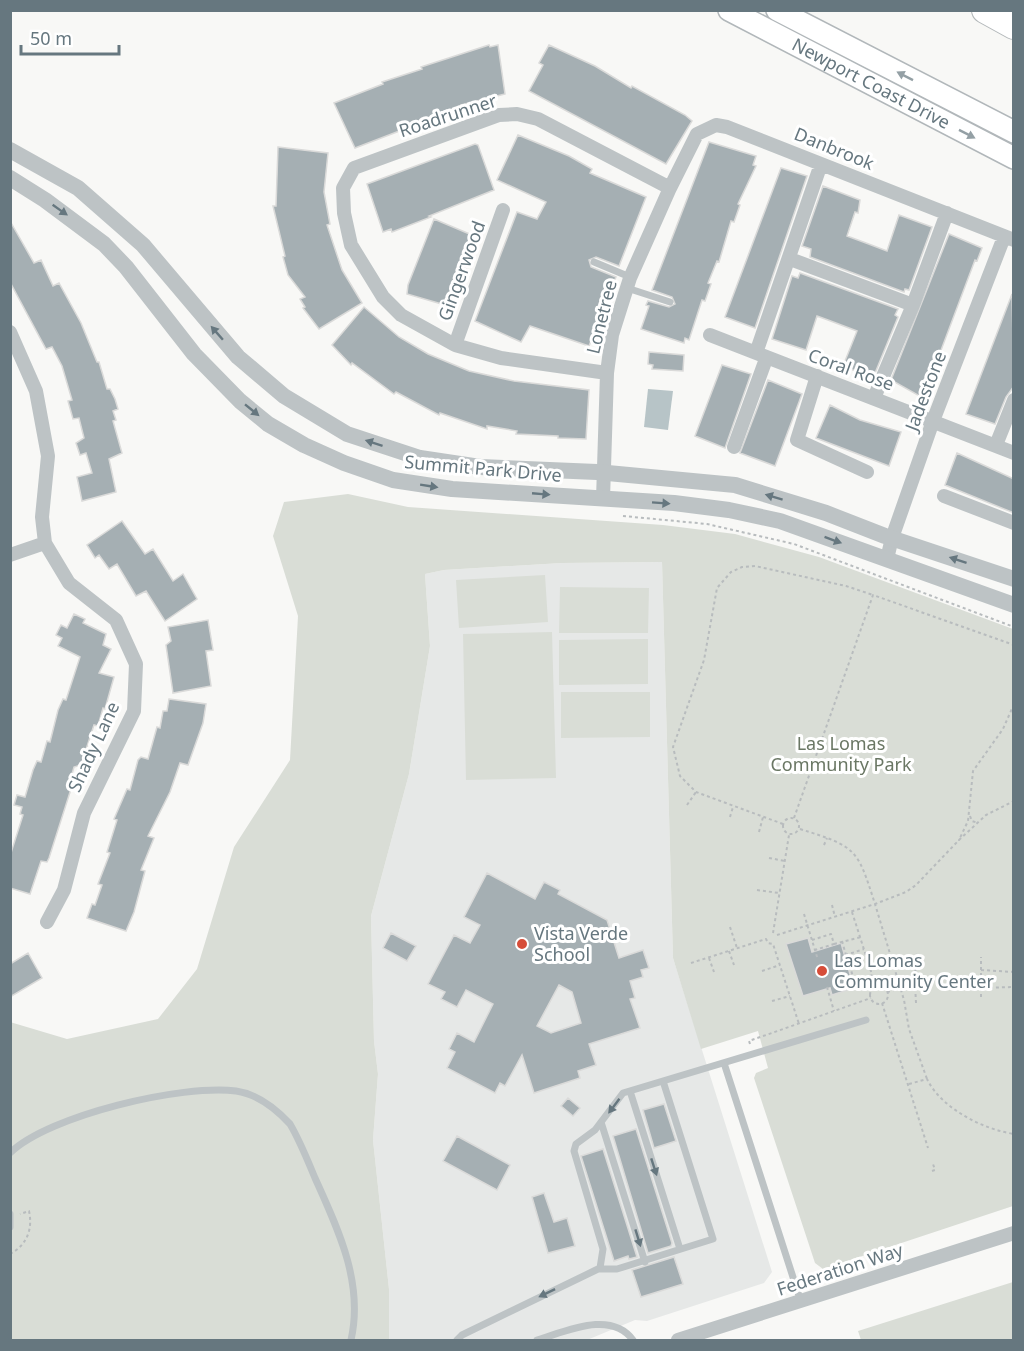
<svg xmlns="http://www.w3.org/2000/svg" width="1024" height="1351" font-family="'Noto Sans',sans-serif">
<style>
.built{fill:#e6e8e7}
.green{fill:#d9ddd6}
.water{fill:#b7c4c7}
.building{fill:#a5afb3;stroke:#dadad9;stroke-width:1.5;fill-rule:evenodd}
.lines{fill:none;stroke-linecap:round;stroke-linejoin:round}
.primary-casing{stroke:#b1b7ba;stroke-width:24}
.motorway-casing{stroke:#b3b8ba;stroke-width:28}
.path{stroke:#b8bcbe;stroke-width:2;stroke-dasharray:3 3;stroke-linecap:butt}
.service{stroke:#bdc3c5;stroke-width:7}
.minor{stroke:#bdc3c5;stroke-width:14}
.tertiary{stroke:#bdc3c5;stroke-width:16}
.primary{stroke:#fff;stroke-width:21}
.motorway{stroke:#fff;stroke-width:26}
.oneway{fill:#94a0a5}
.oneway2{fill:#66777f}
.poi-dot{fill:#d64d39;stroke:#fff;stroke-width:2}
.labels{text-anchor:middle;stroke-width:6;stroke-linejoin:round;paint-order:stroke}
.street-label{font-size:18px;fill:#66777f;stroke:#fff}
.park-label{font-size:18px;fill:#6a7764;stroke:#fff}
.poi-label{font-size:18px;fill:#66777f;stroke:#fff;text-anchor:start}
</style>
<rect width="100%" height="100%" fill="#f8f8f6"/>
<path class="built" d="M662 562 673 958 772 1272 764 1283 647 1321 635 1320 587 1340H389V1289L373 1140 378 1074 374 1041 371 916 409 774 430 646 425 574 444 570 562 563Z"/>
<path class="green" d="M348 494 408 507 663 525 735 534 819 557 1013 629V1206L823 1269 815 1263 754 1078 756 1073 768 1068 758 1031 701 1049 673 958 662 562 562 563 444 570 425 574 430 646 409 774 371 916 374 1041 378 1074 373 1140 389 1289V1340H11L10 1022 67 1039 158 1019 197 969 234 847 290 760 298 616 273 536 284 502Z
M545 575 548 622 459 628 456 580Z
M560 587 649 588 648 633H559Z
M552 632 556 778 466 780 463 634Z
M648 639V684L559 685V640Z
M561 692H650V737L561 738Z
M1013 1282V1340H861L858 1331Z"/>
<path class="water" d="M648 389 673 391 668 430 644 427Z"/>
<path class="building" d="M489 45 490 47 498 45 505 94 461 105 462 107 355 148 334 103 383 84 382 82 422 69 421 67Z
M549 45 595 66 631 88 632 86 685 115 692 121 666 164 529 91 543 65 539 63Z
M518 135 569 156 592 169 590 173 646 197 619 266 596 257 589 260 591 267 616 277 589 346 530 326 521 342 475 321 517 212 537 219 546 202 497 180Z
M709 142 756 156 753 165 756 166 738 204 740 205 734 222 731 221 719 262 717 261 708 283 711 284 705 301 702 300 689 340 685 338 684 343 641 329 649 306 646 305 648 301 669 307 675 304 672 297 652 290Z
M475 144 478 145 494 190 429 216 431 217 392 232 391 229 383 232 367 184Z
M278 147 328 153 324 192 330 224 327 225 342 270 362 303 319 329 303 308 305 307 300 299 305 297 288 275 283 257 285 256 273 206H276Z
M781 168 807 176 755 328 725 317Z
M823 186 860 200 858 213 855 212 847 236 866 243 887 251 899 215 932 227 909 290 905 289 904 292 810 257 811 249 802 246Z
M434 219 479 238 462 279 465 280 456 305 453 304 452 307 407 294 408 285Z
M10 221 34 263 41 260 53 286 59 283 81 323 97 362H99L107 389H110L115 399 118 409 113 411 116 420 113 421 122 453 109 459 116 492 82 501 77 477 92 473 86 453 80 455 76 443 84 438 79 418 73 419 68 401 72 400 62 366 52 347 46 349 10 282Z
M949 234 982 248 977 261 975 260 923 398 891 380Z
M800 273 898 309 895 315 898 317 873 378 843 366 857 331 828 320 817 316 806 350 772 339 792 276 798 278Z
M1012 294 1014 386 1006 397 995 424 966 414Z
M364 307 399 337 428 354 469 371 514 381 589 390 586 439 558 438V436L516 434 517 431 487 426V429L440 413 439 415 396 392 394 394 352 363 351 365 332 345Z
M649 352 684 355 683 371 652 369 653 365 648 364Z
M722 365 751 374 725 448 695 436Z
M768 380 802 394 775 466 740 453Z
M830 405 860 420 901 432 889 466 816 438Z
M957 453 1014 479V513L945 485Z
M122 521 145 554 153 549 173 581 183 574 197 599 165 621 146 591 136 596 117 564 109 569 99 555 95 558 87 545Z
M74 614 85 619 83 623 106 634 103 645 111 649 99 673 114 677 105 709 103 708 98 726 94 725 81 765 74 767 68 788 71 789 49 858 47 862 41 861 30 894 10 888V856L23 815 20 814 22 807 14 805 17 795 25 797 33 770 37 761 41 762 47 741 50 742 58 710 63 699 66 700 80 657 58 646 62 638 56 635 61 625 67 628Z
M208 620 213 650 206 651 211 686 173 693 166 645 171 641 168 627Z
M169 699 206 704 203 723 188 765 180 763 170 792 148 836 154 838 141 870 145 871 134 912 126 931 87 918 92 904 95 905 102 885 98 884 110 853 107 852 117 820 114 819 127 789 130 790 138 760 141 757 148 759 157 727 160 728 163 711H167Z
M487 873 535 899 544 882 560 890 558 894 607 920 619 958 643 950 649 968 641 970 643 977 630 981 635 998 630 999 640 1028 589 1044 596 1065 578 1071 580 1078 534 1093 522 1055 505 1086 500 1083 495 1093 447 1068 455 1052 449 1049 457 1033 474 1042 493 1004 466 990 457 1007 441 999 445 992 428 984 454 935 470 943 480 925 464 917ZM559 985 572 992 581 1023 551 1033 537 1026Z
M391 933 416 946 407 961 383 948Z
M808 938 812 952 841 943 854 988 832 995 830 988 803 996 786 944Z
M28 953 42 978 10 997V964Z
M568 1098 580 1108 573 1116 561 1106Z
M664 1104 676 1141 654 1148 643 1110Z
M636 1129 672 1243 671 1246 648 1253 613 1136Z
M457 1136 510 1165 497 1190 443 1161Z
M603 1149 637 1257 629 1259 628 1256 614 1261 581 1156Z
M544 1193 554 1222 567 1218 575 1246 548 1253 532 1197Z
M674 1257 683 1284 641 1297 632 1270Z"/>
<g class="lines">
<g class="primary-casing">
<g id="primary">
<path id="s1" d="M729 10 1014 158"/>
<path d="M777 10 1014 132"/>
</g>
</g>
<g class="motorway-casing">
<path id="motorway" d="M985 10 1014 26"/>
</g>
<path class="path" d="M623 516 707 524 794 544 1014 627
M1014 704 1003 729 973 771 968 821 959 840 986 815 1014 801
M687 805 696 792
M970 816 972 821 978 823
M730 817 733 807
M783 826a8 8 0 1 1 16 0a8 8 0 1 1-16 0Z
M794 818 873 595 1014 645
M783 824 696 792 680 776 673 747 704 660 717 588 731 572 742 567 755 566 846 586 873 595
M800 829C857 847 857 848 875 904L906 892 916 885 959 840
M759 832 763 817
M824 845 827 838
M769 858 785 861
M757 890 779 893
M832 905 835 917
M852 912 876 987
M804 914 818 960
M730 927 737 948
M773 933 789 835
M777 935 875 904 904 1000 909 1029 927 1079
M812 940 831 934 834 944 815 950
M842 941 846 955
M834 944 861 937
M729 951 734 965
M709 958 714 972
M691 963 766 939 768 943 773 944 799 1024
M850 967 846 955 864 949
M981 970V957
M762 971 780 965
M1014 972 981 970V988L1014 987
M854 980 850 967 868 962
M852 981 873 975
M870 995a9 9 0 1 1 18 0a9 9 0 1 1-18 0Z
M827 987 834 1011
M981 988V999
M887 992 915 984 916 953
M772 1001 790 996
M882 1003 928 1148
M916 1003 915 984 950 978 980 977
M750 1044 749 1041 871 998
M909 1084 927 1079C941 1108 982 1129 1014 1134
M932 1171 935 1170 933 1164
M10 1254C27 1245 33 1229 29 1211L20 1214"/>
<path class="service" d="M594 262 630 277
M627 288 670 302
M724 1063 801 1302
M630 1091 680 1249
M601 1122 645 1262
M10 1153C49 1115 183 1084 236 1091 257 1094 276 1109 290 1124 300 1141 307 1159 315 1178 338 1229 364 1283 351 1340
M10 1214V1227
M600 1268 603 1249 574 1151 576 1144 595 1130 623 1093 866 1020
M457 1340 462 1335 598 1269H617L713 1239 663 1081
M537 1340C567 1331 611 1310 633 1340"/>
<path class="minor" d="M790 259 913 305
M10 332 36 391 48 456 42 517 45 543 69 583 116 620 136 664 134 711 84 813 64 890 47 922
M710 335 1014 453
M455 345 503 210
M756 353 821 164
M607 373 501 358 455 345 401 315 383 297 351 245 344 213 343 188 354 168 499 115 517 114 538 119 670 188
M817 376 797 440 867 472
M874 398 913 305 947 213
M996 445 1014 400
M734 447 766 359
M944 496 1014 523
M603 499 607 373 612 335 630 278 670 188 697 134 716 125 727 127 1014 240
M10 555 45 543
M887 559 892 538 933 421 1004 237
M678 1340 1014 1233"/>
<path class="tertiary" d="M10 150 78 188 143 245 238 357 284 396 347 434 420 458 480 467 597 472 735 485 826 513 885 536 1014 579
M10 178 45 200 104 244 126 267 194 354 240 401 268 424 304 445 344 463 393 480 452 489 674 503 729 510 780 521 1014 605"/>
<use href="#primary" class="primary"/>
<use href="#motorway" class="motorway"/>
</g>
<defs><path id="oneway-solid" d="M-6-.8H1V-3.2L6.5 0L1 3.2V.8H-6Z" transform="scale(1.5)"/></defs>
<g class="oneway">
<use href="#oneway-solid" transform="translate(905 76) rotate(-153)"/>
<use href="#oneway-solid" transform="translate(967 134) rotate(27)"/>
</g>
<g class="oneway2">
<use href="#oneway-solid" transform="translate(60 210) rotate(35)"/>
<use href="#oneway-solid" transform="translate(217 333) rotate(-131)"/>
<use href="#oneway-solid" transform="translate(252 410) rotate(39)"/>
<use href="#oneway-solid" transform="translate(374 443) rotate(-162)"/>
<use href="#oneway-solid" transform="translate(429 486) rotate(9)"/>
<use href="#oneway-solid" transform="translate(541 494) rotate(5)"/>
<use href="#oneway-solid" transform="translate(774 497) rotate(-163)"/>
<use href="#oneway-solid" transform="translate(661 503) rotate(4)"/>
<use href="#oneway-solid" transform="translate(833 540) rotate(20)"/>
<use href="#oneway-solid" transform="translate(958 560) rotate(-162)"/>
<use href="#oneway-solid" transform="translate(614 1106) rotate(127)"/>
<use href="#oneway-solid" transform="translate(654 1167) rotate(72)"/>
<use href="#oneway-solid" transform="translate(638 1238) rotate(73)"/>
<use href="#oneway-solid" transform="translate(547 1293) rotate(154)"/>
</g>
<g class="poi-dot">
<circle cx="522" cy="944" r="6"/>
<circle cx="822" cy="971" r="6"/>
</g>
<g class="labels">
<g class="street-label">
<text dy="6" stroke="none"><textPath href="#s1" startOffset="160">Newport Coast Drive</textPath></text>
<text transform="translate(448 116) rotate(-18)" y="6">Roadrunner</text>
<text transform="translate(834 149) rotate(22)" y="6">Danbrook</text>
<text transform="translate(462 271) rotate(-70)" y="6">Gingerwood</text>
<text transform="translate(602 317) rotate(-76)" y="6">Lonetree</text>
<text transform="translate(851 370) rotate(20)" y="6">Coral Rose</text>
<text transform="translate(926 391) rotate(-69)" y="6">Jadestone</text>
<text transform="translate(483 469) rotate(5)" y="6">Summit Park Drive</text>
<text transform="translate(94 747) rotate(-65)" y="6">Shady Lane</text>
<text transform="translate(840 1270) rotate(-18)" y="6">Federation Way</text>
</g>
<g class="park-label">
<text x="841" y="750">Las Lomas<tspan x="841" dy="21">Community Park</tspan></text>
</g>
<g class="poi-label">
<text x="534" y="940">Vista Verde<tspan x="534" dy="21">School</tspan></text>
<text x="834" y="967">Las Lomas<tspan x="834" dy="21">Community Center</tspan></text>
</g>
</g>
<rect width="1024" height="1351" fill="none" stroke="#66777f" stroke-width="24"/>
<path d="M21 45v9h98v-9" fill="none" stroke="#66777f" stroke-width="3"/>
<text x="30" y="45" font-size="18" fill="#66777f" stroke="#ffffff" stroke-width="4.5" paint-order="stroke">50 m</text>
</svg>
